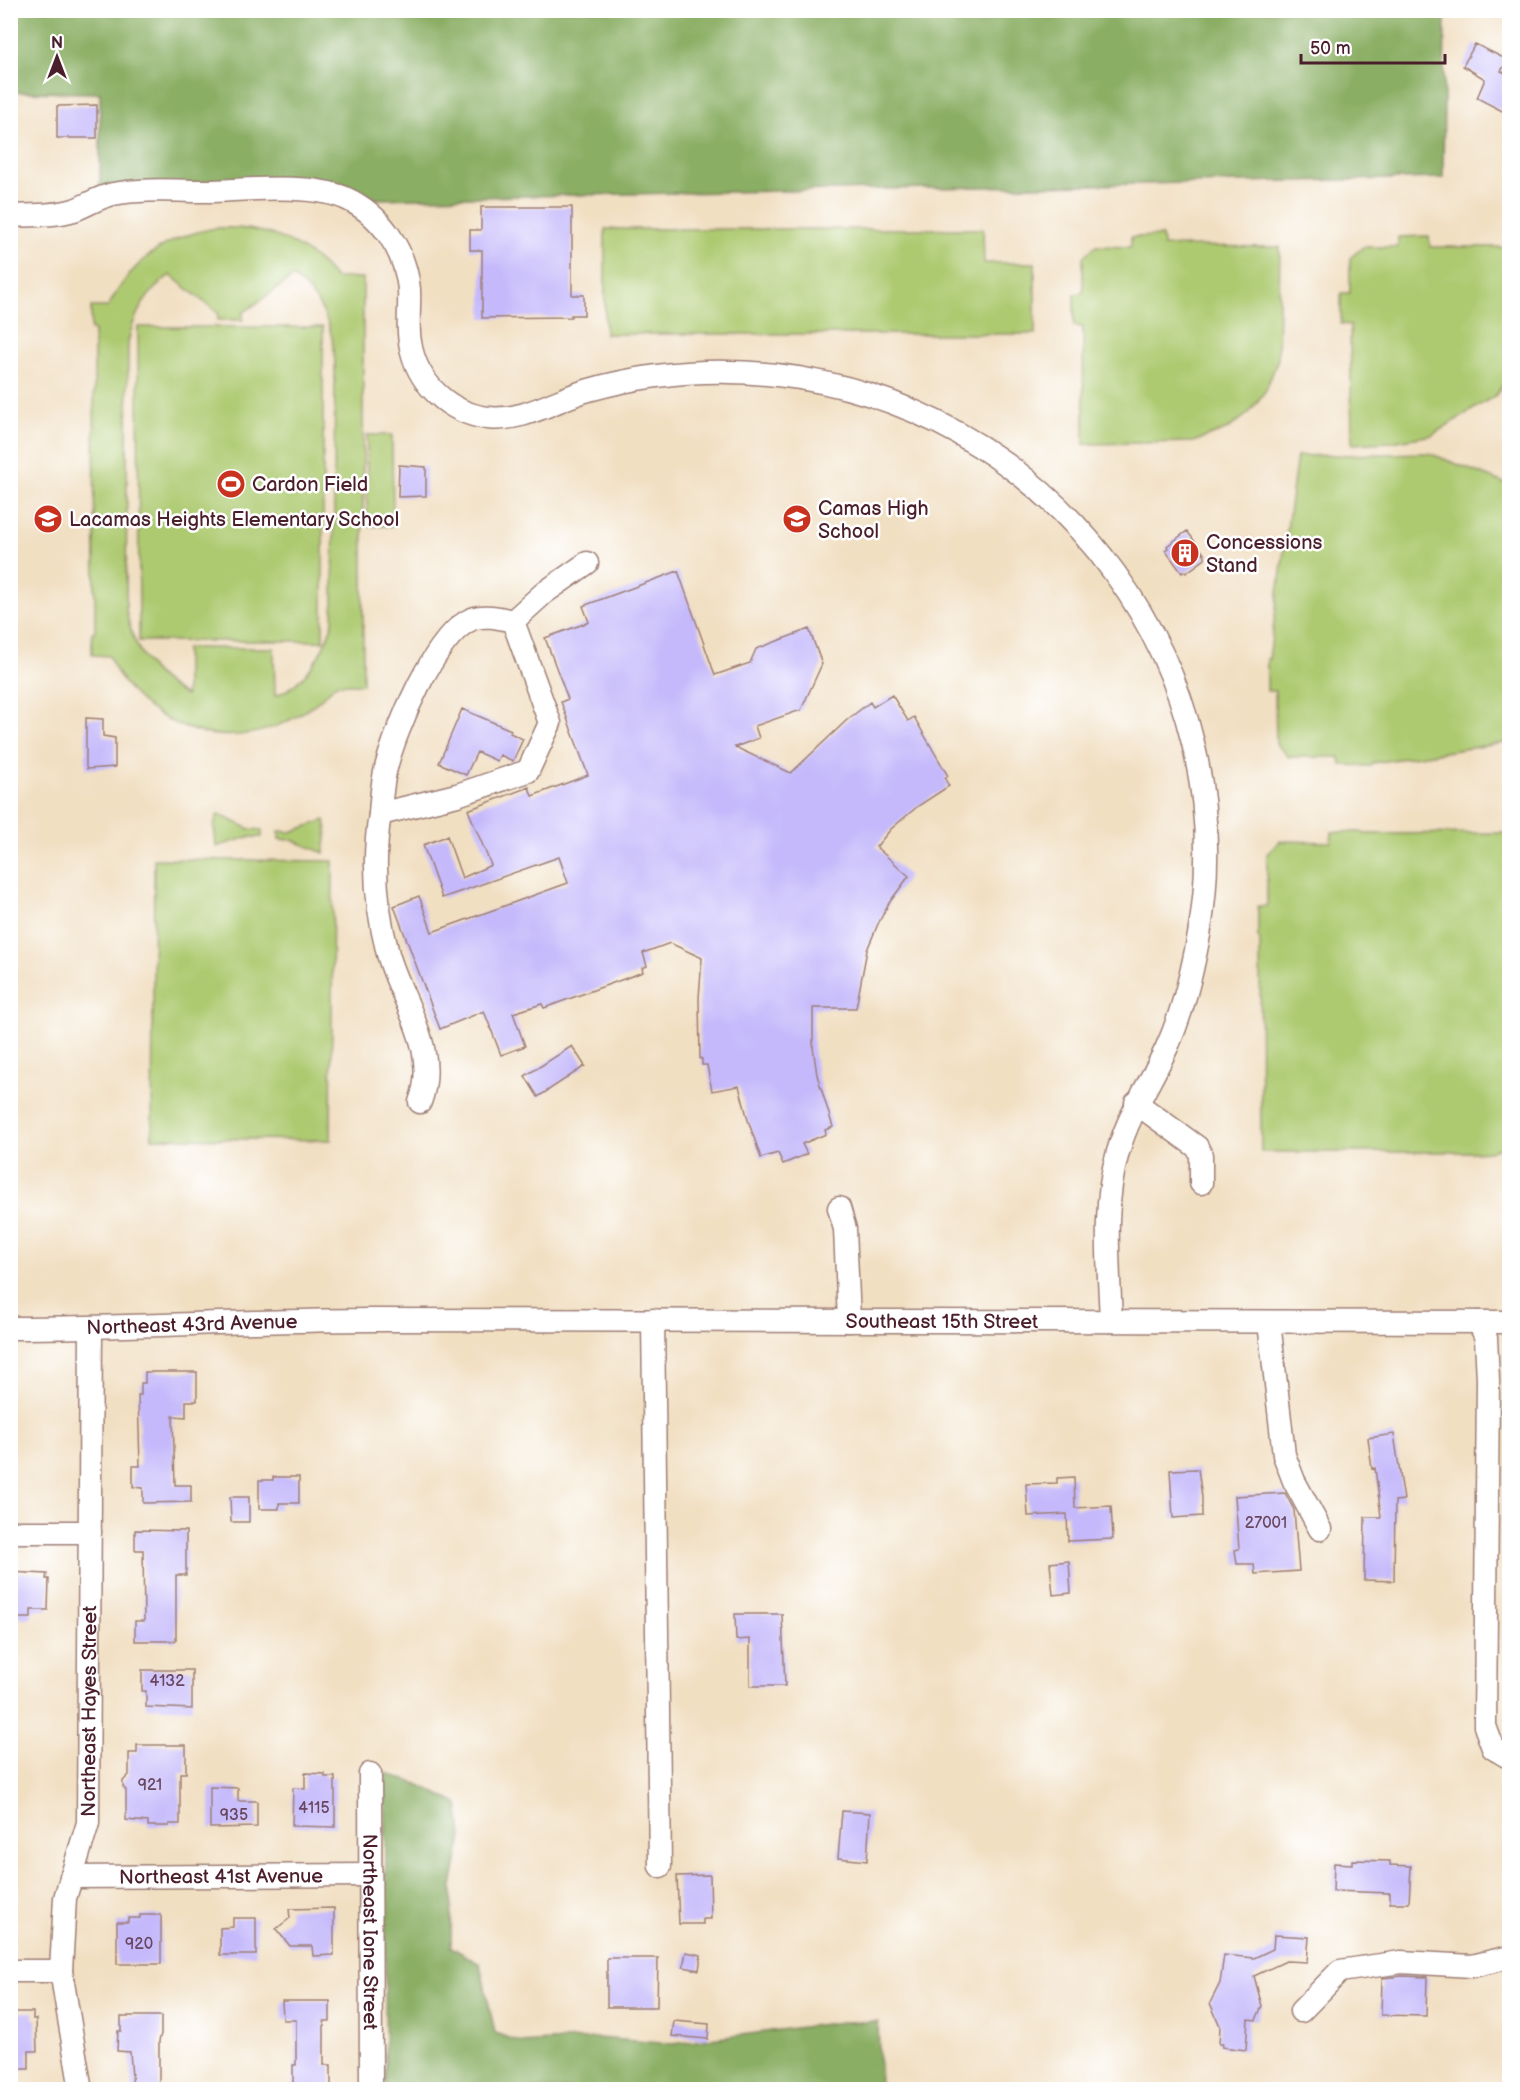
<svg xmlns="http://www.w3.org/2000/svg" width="1520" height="2100" font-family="'Balsamiq Sans',sans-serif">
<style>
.green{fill:#adca71;stroke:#7c744e;stroke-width:1.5;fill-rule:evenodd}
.forest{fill:#8aae63;stroke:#6a6647;stroke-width:1.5}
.building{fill:#c5b9fb}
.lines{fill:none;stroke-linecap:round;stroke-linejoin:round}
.minor-casing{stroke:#9e7f76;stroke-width:25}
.minor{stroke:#fff;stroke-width:22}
.labels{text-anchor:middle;stroke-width:5;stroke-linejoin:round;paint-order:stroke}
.number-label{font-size:16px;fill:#69465f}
.poi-label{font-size:20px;fill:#4a1f2b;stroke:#fff;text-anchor:start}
.street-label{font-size:20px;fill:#4a1f2b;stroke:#fff}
</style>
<rect width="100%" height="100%" fill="#fff"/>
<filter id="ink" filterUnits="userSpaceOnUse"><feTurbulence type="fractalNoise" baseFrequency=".0167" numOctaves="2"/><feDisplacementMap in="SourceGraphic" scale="12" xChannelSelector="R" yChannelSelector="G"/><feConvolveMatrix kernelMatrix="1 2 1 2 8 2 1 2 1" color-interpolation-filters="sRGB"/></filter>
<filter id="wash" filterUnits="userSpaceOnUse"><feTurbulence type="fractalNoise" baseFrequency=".008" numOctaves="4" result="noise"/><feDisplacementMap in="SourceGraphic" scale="24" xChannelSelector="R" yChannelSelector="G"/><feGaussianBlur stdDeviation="1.35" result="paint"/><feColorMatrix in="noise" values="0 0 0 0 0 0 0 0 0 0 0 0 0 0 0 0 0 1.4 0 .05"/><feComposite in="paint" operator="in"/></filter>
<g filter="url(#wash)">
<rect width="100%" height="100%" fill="#f1dfc2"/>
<path class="green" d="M216 228C262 225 306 242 335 278H363V684H336C288 736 220 753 158 714 136 700 119 680 109 656L92 655V632H95L94 331 91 330V307H108C132 261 164 237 216 228ZM170 275 218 313V320H243V313L293 277C322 298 334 329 335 364L333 622C323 653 307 683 275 696L274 648H186V696C151 677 133 649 126 610L128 343C133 315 147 292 170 275Z
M605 229H983L984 263H1035V334H605Z
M1162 236 1163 246 1280 247 1278 359 1266 390 1249 413 1228 429 1193 442 1084 444 1083 327 1074 326V294L1083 293V257L1095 246 1131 247V237Z
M1429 236 1430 247H1509V375L1496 395 1432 435 1391 442 1352 444 1350 325 1341 324V293H1350V258L1363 247H1398V237Z
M138 327H323V641H139Z
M367 435H392L393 526H367Z
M1429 453 1509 485V742L1373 763 1372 766 1341 765 1340 757H1289L1276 744 1275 691H1267V659H1269L1297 456Z
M218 814 250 829 262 830V837H248L216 847 214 825Z
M325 820 327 831 324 853 292 840 279 839V831L291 832Z
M1332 832H1363L1364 834 1509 833V1145L1491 1151 1472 1152H1261L1260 939 1258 938V906H1267V854L1280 841 1331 842Z
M154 859 333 861 331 1140 152 1138Z"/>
<path class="forest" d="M11 10 1445 11 1443 178 374 199 345 185 100 187V93L16 92 11 77Z
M386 1773 417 1784 458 1804 462 1836 452 1886 451 1947 480 1964 495 2033 522 2043 597 2038 673 2044 841 2022H878L880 2089H385Z"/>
<g id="blocks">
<path class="building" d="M1475 44 1508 60 1501 71 1509 75V112L1505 110 1504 112 1477 98 1485 79 1463 66Z
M97 105V138H57V106Z
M481 207H572V295H584V315H571V317L482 318V250H470V230H481Z
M399 465 426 467V496L398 497Z
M1187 531 1205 555V559L1186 573 1184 571 1182 573 1165 550 1168 548 1167 546Z
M678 571 715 675 750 663 756 649 809 629 822 664 801 710 755 726 759 738 735 747 791 773 847 720 870 702 873 707 892 695 908 721 914 717 948 776 945 779 949 786 918 806 891 829 876 847 909 876 889 903 878 924 867 950 856 1008H813V1047L817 1075 833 1127 825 1130 826 1134 802 1144 807 1154 783 1164 778 1153 761 1158 748 1120 739 1086 712 1091 707 1065H702V1059H700L699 998 702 958 670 943 643 953 647 966 642 968 643 972 544 1008 542 1004 513 1013 525 1046 501 1055 484 1011 440 1029 394 906 419 896 432 932 568 883 559 857 442 898 423 845 447 836 462 878 491 865 468 810 529 787 532 796 588 775 561 702 568 699 545 638 589 622 583 606Z
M462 709 511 730 510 733 523 739 513 761 500 755 497 761 477 752 466 775 439 763Z
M86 718 103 719V736L115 738V767L87 769 86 767Z
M572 1046 585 1066 538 1097 525 1076Z
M145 1372H197V1401H186V1417L173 1416 175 1485H191V1502L143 1503V1488L133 1487V1466H140L138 1395H141V1383H145Z
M1394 1434 1404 1500 1395 1501 1394 1581 1364 1580 1365 1517H1381L1375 1468 1372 1469 1368 1438Z
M1198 1469 1202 1497V1516L1173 1518 1170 1470Z
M273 1477H299V1503H279V1509H259V1480H273Z
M1074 1477 1075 1508 1111 1506 1113 1539 1068 1541 1067 1514 1028 1516 1026 1484 1057 1483V1478Z
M1285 1493 1294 1510 1299 1571 1255 1574 1254 1564H1237L1235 1550 1239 1549 1235 1496Z
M230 1497H249V1522H231Z
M135 1530 186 1531V1575H176V1641H135V1621H144L143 1550H135Z
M1069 1561 1071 1593 1053 1595 1050 1563Z
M10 1572 47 1574 46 1579H49L48 1610H31V1618H13V1610H10Z
M735 1614H782L785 1686H750V1639L736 1640Z
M142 1670H192V1709L146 1707V1691H142Z
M137 1745H186V1773H180V1824H169V1826H148V1822L126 1820V1790L123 1787V1781L129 1775V1753H137Z
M305 1773 325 1774V1777H335V1827L292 1826 293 1788 305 1789Z
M210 1787 238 1788V1801H257V1827L210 1828Z
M842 1811 870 1813 867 1861 838 1858Z
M1352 1860 1390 1861V1865L1411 1866 1409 1903H1390V1893L1333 1891 1334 1863 1352 1864Z
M710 1875 711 1919H703V1924H679L677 1876Z
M334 1908V1955L313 1956 312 1946H290L276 1929 290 1918 289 1909Z
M140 1915H161V1964H117V1922H128V1918H140Z
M233 1918H256V1955H220V1928L233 1927Z
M1274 1935 1309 1937 1307 1962 1286 1961 1254 1976 1262 2006 1256 2020 1248 2019 1246 2050 1222 2047 1223 2044H1219L1220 2026 1210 2003 1220 1983 1224 1955 1254 1958 1273 1949Z
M686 1952 701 1955 699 1970 683 1967Z
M607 1958H658L657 2007H607Z
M1402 1976 1427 1977 1426 2016 1381 2015 1382 1978Z
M282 2001H330V2021H324V2065H331V2090H293V2065H296V2020H283Z
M10 2012H33V2019H36L37 2051H29V2069H10Z
M128 2016H161V2034L159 2041V2090H133L130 2052 117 2051 118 2031H121V2017H128Z
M674 2021 709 2024 708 2039 672 2036Z"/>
</g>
</g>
<g filter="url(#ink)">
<use href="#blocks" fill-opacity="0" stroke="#9e7f76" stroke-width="1.5"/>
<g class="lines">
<g class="minor-casing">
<g id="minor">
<path d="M10 216C31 215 54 216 74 210 87 205 99 197 113 194 144 188 177 191 208 191 248 190 309 183 345 198 381 214 405 250 409 289 410 307 407 325 410 342 416 382 448 413 488 418 524 422 556 399 589 390 657 371 729 367 799 378 1062 420 1245 671 1199 935 1192 973 1183 1012 1167 1047 1150 1084 1129 1113 1118 1152 1102 1206 1109 1266 1111 1321"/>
<path d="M513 621C500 618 484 614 472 619 435 634 395 731 386 768 382 783 381 799 380 814L457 795 528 771 550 723 513 621 544 593 587 563"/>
<path d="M380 814C372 862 376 908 388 954 402 1003 440 1050 420 1102"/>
<path d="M1136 1103 1197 1147 1201 1155V1183"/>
<path d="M839 1208 845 1229 849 1321"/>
<path d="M653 1320 660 1866"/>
<path d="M1269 1322 1284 1455 1294 1481 1320 1529"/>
<path d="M1479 1322 1486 1338 1488 1380 1485 1726 1493 1748 1510 1758"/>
<path id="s1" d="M10 1328C131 1328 252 1320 373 1320L1510 1322"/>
<path d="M10 1532H90"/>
<path id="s2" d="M370 1774 371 2090"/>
<path id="s3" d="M71 1877 369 1875"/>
<path d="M10 1971H61"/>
<path d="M1301 2011 1340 1971 1401 1962 1472 1966 1510 1957"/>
<path id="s4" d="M81 2090 61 1971 65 1898 88 1823 91 1328"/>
</g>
</g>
<use href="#minor" class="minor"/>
</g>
</g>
<defs>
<g id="stadium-disc" transform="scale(1.5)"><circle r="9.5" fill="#c8321e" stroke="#fff"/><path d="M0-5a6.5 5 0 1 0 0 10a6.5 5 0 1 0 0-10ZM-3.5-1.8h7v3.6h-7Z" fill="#fff"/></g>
<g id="school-disc" transform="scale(1.5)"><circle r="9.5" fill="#c8321e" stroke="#fff"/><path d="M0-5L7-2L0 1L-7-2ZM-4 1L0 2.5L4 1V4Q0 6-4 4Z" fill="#fff"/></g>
<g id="building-disc" transform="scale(1.5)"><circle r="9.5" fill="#c8321e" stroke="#fff"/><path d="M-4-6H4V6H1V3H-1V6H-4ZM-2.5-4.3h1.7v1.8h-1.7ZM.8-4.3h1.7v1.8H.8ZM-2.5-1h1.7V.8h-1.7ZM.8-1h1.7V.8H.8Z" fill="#fff"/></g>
</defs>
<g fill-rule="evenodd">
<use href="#stadium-disc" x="231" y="484"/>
<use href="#school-disc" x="48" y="519"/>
<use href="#school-disc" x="797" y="519"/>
<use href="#building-disc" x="1185" y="553"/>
</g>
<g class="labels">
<g class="number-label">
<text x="1266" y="1528">27001</text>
<text x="167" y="1686">4132</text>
<text x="150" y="1790">921</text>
<text x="314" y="1813">4115</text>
<text x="234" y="1820">935</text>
<text x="139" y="1949">920</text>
</g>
<g class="poi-label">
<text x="252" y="491">Cardon Field</text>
<text x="818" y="515">Camas High<tspan x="818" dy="23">School</tspan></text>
<text x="69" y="526">Lacamas Heights Elementary School</text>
<text x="1206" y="549">Concessions<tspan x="1206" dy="23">Stand</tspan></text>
</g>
<g class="street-label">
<text dy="7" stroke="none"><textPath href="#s1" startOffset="932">Southeast 15th Street</textPath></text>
<text dy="7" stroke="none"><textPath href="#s1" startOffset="182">Northeast 43rd Avenue</textPath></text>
<text dy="7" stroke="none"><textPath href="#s4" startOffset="384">Northeast Hayes Street</textPath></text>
<text dy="7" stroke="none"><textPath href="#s3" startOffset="150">Northeast 41st Avenue</textPath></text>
<text dy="7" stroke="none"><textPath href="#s2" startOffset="158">Northeast Ione Street</textPath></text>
</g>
</g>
<rect width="1520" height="2100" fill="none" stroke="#fff" stroke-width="36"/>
<g transform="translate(57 57)" stroke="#ffffff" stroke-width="4.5" paint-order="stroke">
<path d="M0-4.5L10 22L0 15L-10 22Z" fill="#4a1f2b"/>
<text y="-9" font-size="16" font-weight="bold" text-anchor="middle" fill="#4a1f2b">N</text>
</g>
<path d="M1301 54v9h144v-9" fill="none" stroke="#4a1f2b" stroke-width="3"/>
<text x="1310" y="54" font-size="18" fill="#4a1f2b" stroke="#ffffff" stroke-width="4.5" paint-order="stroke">50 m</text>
</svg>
